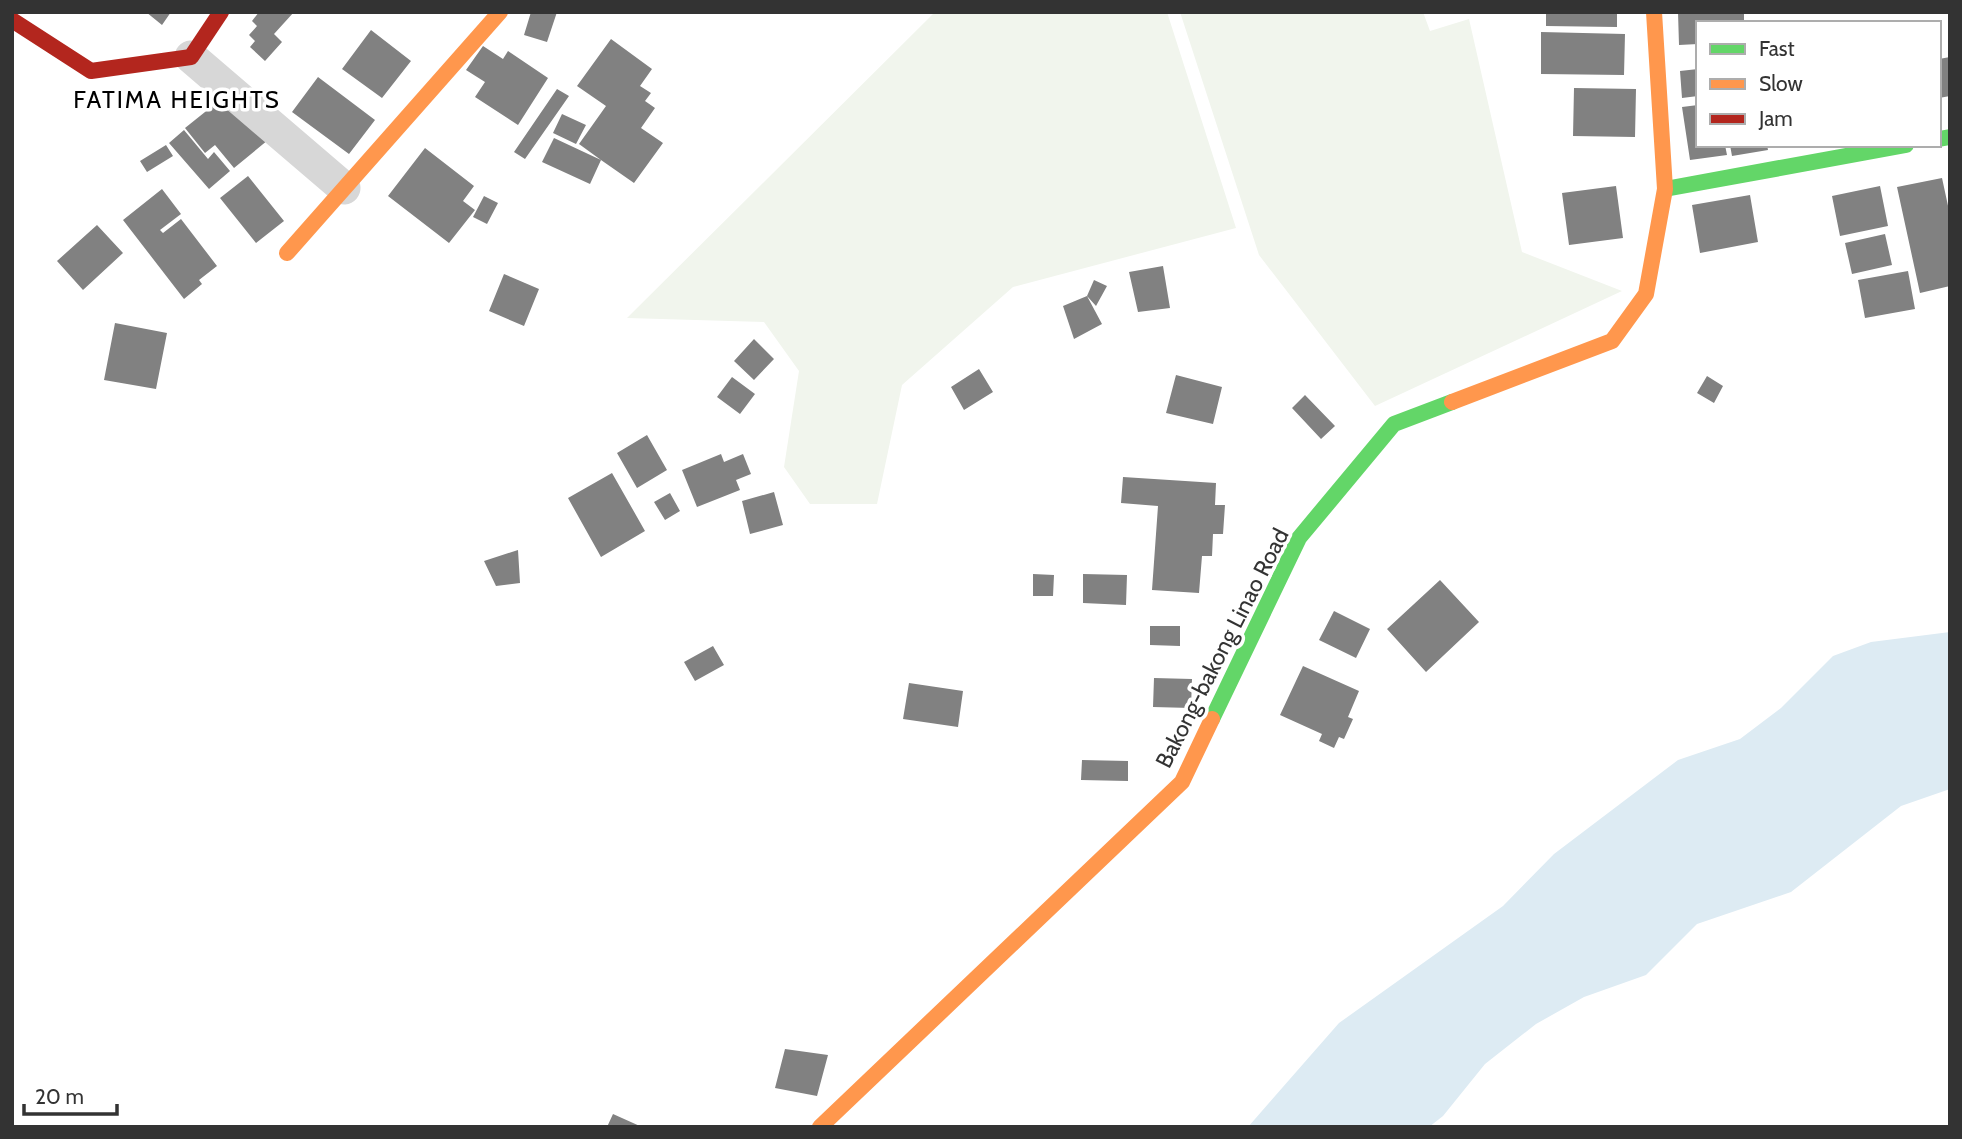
<svg xmlns="http://www.w3.org/2000/svg" width="1962" height="1139" font-family="Cabin,sans-serif">
<style>
.green{fill:#f1f5ed}
.water{fill:#ddebf3}
.building{fill:#818181}
.lines{fill:none;stroke-linecap:round;stroke-linejoin:round}
.street{stroke:#d7d7d7;stroke-width:33}
.fast{stroke:#63d668;stroke-width:16}
.slow{stroke:#ff974d;stroke-width:16}
.jam{stroke:#b3261e;stroke-width:16}
.labels{text-anchor:middle;stroke-width:7;stroke-linejoin:round;paint-order:stroke}
.street-label{font-size:23px;fill:#333;stroke:#fff}
.neighbourhood-label{font-size:24px;letter-spacing:2px;fill:#000;stroke:#fff}
</style>
<rect width="100%" height="100%" fill="#fff"/>
<path class="green" d="M935 12H1167L1236 228 1013 287 902 385 877 504H810L784 467 799 371 764 322 627 318Z
M1180 12H1423L1430 31 1469 19 1522 252 1622 291 1375 406 1259 255Z"/>
<path class="water" d="M1950 632V789L1901 806 1791 892 1697 924 1646 975 1584 997 1536 1024 1485 1064 1443 1116 1429 1127H1248L1339 1023 1503 906 1554 854 1678 760 1740 739 1781 708 1833 656 1871 642Z"/>
<path class="building" d="M146 12H171L162 25Z
M259 12H294L274 34 282 42 265 61 250 47 255 41 249 35 257 26 252 21Z
M531 12H557L547 42 524 35Z
M1546 12H1617V27L1546 26Z
M1678 12H1744V23H1698V44L1679 45Z
M371 30 411 61 382 98 342 69Z
M1541 32 1625 34 1624 75 1541 74Z
M611 39 652 69 640 86 651 93 645 101 655 108 641 128 663 143 634 183 601 160 590 184 542 162 554 138 601 160 579 144 606 106 577 86Z
M483 46 503 59 508 51 548 78 518 125 475 97 485 82 466 70Z
M1950 57V96L1939 98V59Z
M1698 69V96L1682 98 1680 71Z
M318 77 375 120 349 154 292 112Z
M1574 88 1636 89 1635 137 1573 136Z
M557 89 569 96 525 159 514 152Z
M230 92 268 140 234 168 215 145 205 153 185 128Z
M1698 105V145H1725L1727 155 1690 160 1682 107Z
M562 114 586 125 576 144 553 133Z
M184 130 208 159 214 152 230 171 209 189 169 143Z
M166 145 173 156 147 172 140 161Z
M1730 145H1767L1768 150 1732 156Z
M425 148 474 186 463 201 475 210 449 243 388 196Z
M248 176 284 221 256 243 220 198Z
M1942 178 1950 215V286L1920 293 1897 187Z
M1616 186 1623 238 1569 245 1562 193Z
M1880 186 1888 226 1840 236 1832 196Z
M162 189 181 214 160 230 163 233 181 219 217 266 199 280 202 284 184 299 123 220Z
M1750 195 1758 242 1700 253 1692 205Z
M484 196 498 203 487 224 473 217Z
M97 225 123 253 83 290 57 261Z
M1885 234 1892 265 1852 274 1845 243Z
M1163 266 1170 308 1138 312 1129 272Z
M1908 271 1915 309 1865 318 1858 280Z
M504 274 539 289 524 326 489 311Z
M1094 280 1107 286 1096 306 1087 296Z
M1087 296 1102 324 1074 339 1063 306Z
M115 323 167 333 156 389 104 380Z
M754 339 774 359 754 380 734 361Z
M979 369 993 392 964 410 951 387Z
M1176 375 1222 387 1213 424 1166 413Z
M1707 376 1723 386 1714 403 1697 393Z
M732 377 755 394 740 414 717 397Z
M1305 395 1335 426 1321 439 1292 408Z
M647 435 667 470 637 488 617 453Z
M721 454 724 462 743 454 751 474 736 480 740 490 697 507 682 470Z
M612 473 645 531 601 557 568 498Z
M1123 477 1216 483 1215 505H1225L1223 534H1213L1212 556H1202L1199 593 1152 590 1158 506 1121 503Z
M774 492 783 525 750 534 742 501Z
M670 493 680 511 665 520 654 502Z
M518 550 520 583 496 586 484 561Z
M1033 574 1054 575 1053 596H1033Z
M1083 574 1127 575 1126 605 1083 603Z
M1440 580 1479 622 1426 672 1387 629Z
M1334 611 1370 629 1356 658 1319 640Z
M1150 626H1180V646L1150 645Z
M713 646 724 665 695 681 684 662Z
M1303 666 1359 691 1348 717 1353 719 1344 739 1339 737 1334 748 1319 741 1322 734 1280 715Z
M1154 678 1192 679 1191 708 1153 707Z
M909 683 963 691 958 727 903 719Z
M1082 760 1128 761V781L1081 780Z
M785 1049 828 1055 817 1096 775 1088Z
M613 1114 642 1127H607Z"/>
<g class="lines">
<path class="street" d="M191 57 344 188"/>
<path class="fast" d="M1939 139 1950 137
M1665 189 1906 145
M1212 719 1299 538 1394 424 1452 402"/>
<path class="slow" d="M287 253 500 12
M1452 402 1612 341 1646 294 1665 189 1654 12
M820 1127 1182 782 1212 719"/>
<path class="jam" d="M12 20 91 71 191 57 221 12"/>
</g>
<g class="labels">
<g class="street-label">
<text transform="translate(1222 648) rotate(-63)" y="8">Bakong-bakong Linao Road</text>
</g>
<g class="neighbourhood-label">
<text x="177" y="108">FATIMA HEIGHTS</text>
</g>
</g>
<rect width="1962" height="1139" fill="none" stroke="#333333" stroke-width="28"/>
<rect x="1696" y="21" width="245" height="126" fill="#ffffff" stroke="#adadad" stroke-width="2"/>
<rect x="1710" y="44" width="35" height="10" fill="#63d668" stroke="#adadad" stroke-width="2"/>
<text x="1759" y="56" font-size="21" fill="#333333">Fast</text>
<rect x="1710" y="79" width="35" height="10" fill="#ff974d" stroke="#adadad" stroke-width="2"/>
<text x="1759" y="91" font-size="21" fill="#333333">Slow</text>
<rect x="1710" y="114" width="35" height="10" fill="#b3261e" stroke="#adadad" stroke-width="2"/>
<text x="1759" y="126" font-size="21" fill="#333333">Jam</text>
<path d="M24 1104v10h93v-10" fill="none" stroke="#333333" stroke-width="3.5"/>
<text x="35" y="1104" font-size="21" fill="#333333" stroke="#ffffff" stroke-width="5" paint-order="stroke">20 m</text>
</svg>
